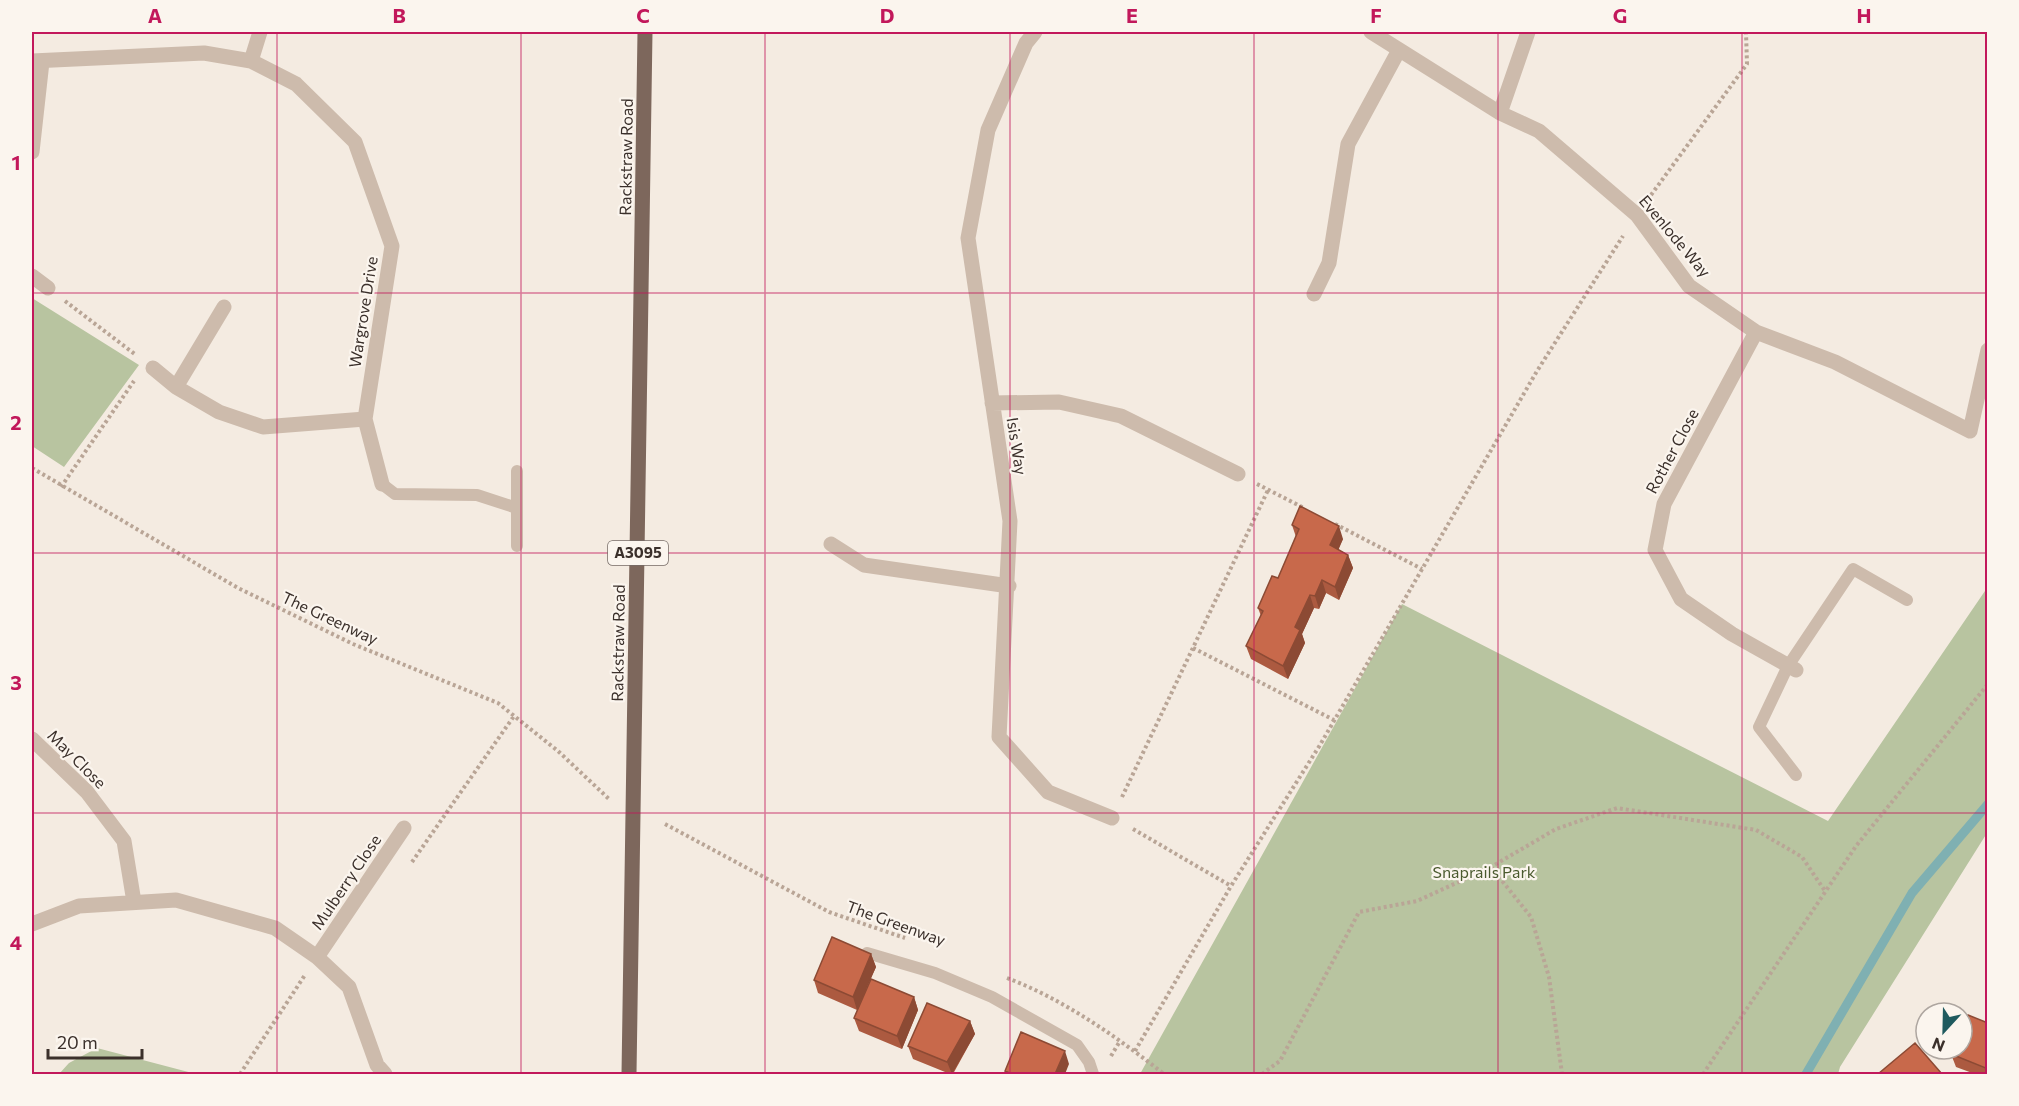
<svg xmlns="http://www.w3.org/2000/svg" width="2019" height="1106" font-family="Commissioner,sans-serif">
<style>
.green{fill:#b8c4a0}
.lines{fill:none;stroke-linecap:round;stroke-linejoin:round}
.stream{stroke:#7fb0b2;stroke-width:9}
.path{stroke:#b9a596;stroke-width:4;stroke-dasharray:3 3;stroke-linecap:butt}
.service{stroke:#cdbbac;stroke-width:12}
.minor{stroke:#cdbbac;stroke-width:15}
.primary{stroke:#7d675c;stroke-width:15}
.wall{fill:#ac5a40}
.shaded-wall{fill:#8c4a34}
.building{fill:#c8694b;stroke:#8c4a34;stroke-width:1.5}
.grid{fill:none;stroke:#c2185b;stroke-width:1.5;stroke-opacity:0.55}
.labels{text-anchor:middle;stroke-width:4.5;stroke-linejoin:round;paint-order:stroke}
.shield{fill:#fbf5ee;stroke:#756b66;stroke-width:1.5}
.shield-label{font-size:15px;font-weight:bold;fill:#3b302b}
.street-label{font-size:16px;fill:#3b302b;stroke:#fbf5ee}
.park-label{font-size:16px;fill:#4a5a2e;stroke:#fbf5ee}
.neatline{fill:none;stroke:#c2185b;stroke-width:2}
.grid-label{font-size:20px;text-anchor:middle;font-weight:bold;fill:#c2185b}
</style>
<rect width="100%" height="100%" fill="#f4ebe1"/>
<path class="green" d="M32 298 139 365 64 467 32 446Z
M1987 588V833L1840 1067 1838 1074H1140L1402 604 1828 821Z
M97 1048 196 1074H59L69 1063Z"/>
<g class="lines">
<path class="stream" d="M1806 1074 1912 893 1988 804"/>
<path class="path" d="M1651 195 1747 64 1746 32
M65 301 136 355
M32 468 238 588 353 644 498 703 558 751 609 799
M1257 484 1304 508
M61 487 134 381
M1335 524 1422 569
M1193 648 1334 720
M1122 797 1268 490
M665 824 829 912 905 938
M1133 829 1231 886
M412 862 514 716
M1491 867 1531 917 1549 977 1562 1074
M1007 978C1063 999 1117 1037 1164 1074
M1135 1051 1231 886 1320 745 1537 371 1623 236
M1111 1056 1120 1041
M240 1074 305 975
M1262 1074 1280 1061 1359 912 1417 901 1491 867 1556 829 1617 808 1756 830 1802 857 1825 891
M1703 1074 1856 846 1988 684"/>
<path class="service" d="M517 471V546
M382 484 395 494 477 495 517 508
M1796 775 1759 727 1788 666 1853 569 1907 600
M867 953 935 973 992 997 1077 1045 1089 1062 1093 1074"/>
<path class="minor" d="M1035 32 1026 43 988 130 968 238 1010 521 999 737 1048 792 1112 818
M1371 32 1500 113 1539 131 1637 215 1689 286 1756 332 1835 362 1970 431 1988 350
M32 61 204 53 251 61 296 84 355 142 392 246 365 419 382 484
M251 61 260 32
M1500 113 1528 32
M32 152 42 62
M32 276 48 288
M1314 294 1329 263 1348 144 1399 50
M1756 332 1664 504 1655 550 1681 599 1732 634 1796 670
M153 368 176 387 219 412 263 427 365 419
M176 387 224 307
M992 403 1059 402 1121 416 1238 474
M831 544 864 565 1009 586
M32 739 87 792 124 841 134 902
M32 924 79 906 176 900 275 928 317 957 349 987 377 1065 385 1074
M317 957 404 828"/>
<path class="primary" d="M629 1074 645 32"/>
</g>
<path class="wall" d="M1292 525 1343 539 1338 549 1348 555 1353 568 1339 600 1326 593 1319 609 1314 608 1302 634 1305 643 1288 679 1251 659 1246 646 1261 616 1258 608 1278 578 1296 537Z
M871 954 876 967 866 989 914 997 918 1010 902 1049 859 1031 854 1018 857 1010 818 993 814 980Z
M970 1021 975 1034 953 1074H950L913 1059 908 1046Z
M1988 1023V1074H1975L1956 1067 1951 1054Z"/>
<path class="shaded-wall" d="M1339 526 1343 539 1335 558 1330 545Z
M1348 555 1353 568 1339 600 1335 587Z
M1322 580 1326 593 1319 609 1315 596Z
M1310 595 1314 608 1302 634 1305 643 1288 679 1283 666 1295 627Z
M871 954 876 967 857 1010 853 997Z
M914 997 918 1010 902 1049 897 1036Z
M970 1021 975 1034 952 1074 947 1062Z
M1065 1051 1069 1064 1065 1074H1055Z"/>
<path class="building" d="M1300 506 1339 526 1330 545 1348 555 1335 587 1322 580 1315 596 1310 595 1295 627 1300 630 1283 666 1246 646 1263 611 1258 608 1272 576 1278 578 1299 529 1292 525Z
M832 937 871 954 853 997 814 980Z
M871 979 914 997 897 1036 854 1018Z
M927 1003 970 1021 947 1062 908 1046Z
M1968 1015 1988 1023V1069L1951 1054 1953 1049H1962V1028Z
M1021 1032 1065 1051 1055 1074H1012L1005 1071Z
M1915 1043 1942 1074H1878Z"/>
<path class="grid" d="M277 32V1074M521 32V1074M765 32V1074M1010 32V1074M1254 32V1074M1498 32V1074M1742 32V1074M32 293H1988M32 553H1988M32 813H1988"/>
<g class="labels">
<rect class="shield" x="608" y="541" width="60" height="24" rx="4.5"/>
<g class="shield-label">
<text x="638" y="558">A3095</text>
</g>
<g class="street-label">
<text transform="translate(626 157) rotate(-89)" y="6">Rackstraw Road</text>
<text transform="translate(1675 236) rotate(50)" y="6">Evenlode Way</text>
<text transform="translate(363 312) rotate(-81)" y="6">Wargrove Drive</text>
<text transform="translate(1017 446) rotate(81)" y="6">Isis Way</text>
<text transform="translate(1672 451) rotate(-62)" y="6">Rother Close</text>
<text transform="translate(330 618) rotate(25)" y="6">The Greenway</text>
<text transform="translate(618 643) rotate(-89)" y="6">Rackstraw Road</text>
<text transform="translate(77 759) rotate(45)" y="6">May Close</text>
<text transform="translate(346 882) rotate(-56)" y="6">Mulberry Close</text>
<text transform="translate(896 923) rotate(20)" y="6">The Greenway</text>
</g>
<g class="park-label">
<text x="1484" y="878">Snaprails Park</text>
</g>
</g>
<rect width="2019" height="1106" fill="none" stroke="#fbf5ee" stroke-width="66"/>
<g transform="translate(1944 1031) rotate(202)"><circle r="28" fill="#fbf5ee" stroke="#aea6a0" stroke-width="1.5"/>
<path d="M0-4.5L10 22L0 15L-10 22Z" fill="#1f5a5e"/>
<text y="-9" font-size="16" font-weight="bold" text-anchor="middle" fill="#3b302b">N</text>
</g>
<path d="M48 1049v9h94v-9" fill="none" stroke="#3b302b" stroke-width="3"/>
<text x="57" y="1049" font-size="18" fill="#3b302b" stroke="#fbf5ee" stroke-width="4.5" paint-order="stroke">20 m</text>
<rect x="33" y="33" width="1953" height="1040" class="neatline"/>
<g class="grid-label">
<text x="155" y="23">A</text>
<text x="399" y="23">B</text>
<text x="643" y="23">C</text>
<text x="887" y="23">D</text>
<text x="1132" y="23">E</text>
<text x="1376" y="23">F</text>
<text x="1620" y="23">G</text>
<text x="1864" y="23">H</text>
<text x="16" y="170">1</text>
<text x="16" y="430">2</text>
<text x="16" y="690">3</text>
<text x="16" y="950">4</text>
</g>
</svg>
